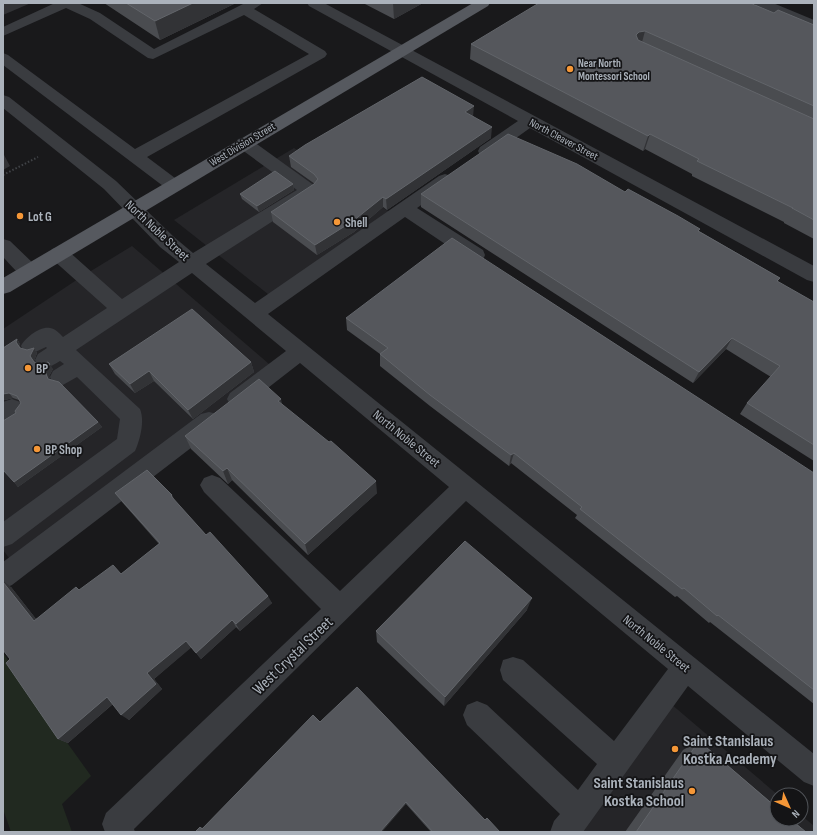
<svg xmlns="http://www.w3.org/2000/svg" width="817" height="835" font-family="'Sofia Sans Condensed',sans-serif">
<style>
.built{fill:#252528}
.green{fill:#212920}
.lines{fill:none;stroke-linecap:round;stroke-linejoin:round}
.path{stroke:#404347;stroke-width:2;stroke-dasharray:1.5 2;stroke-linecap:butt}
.minor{fill:#3a3c40;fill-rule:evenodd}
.major{fill:#56595f;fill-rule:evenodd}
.wall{fill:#4a4c50}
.shaded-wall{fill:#323336}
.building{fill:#55575c;stroke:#62656a}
.poi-dot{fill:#f59737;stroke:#141416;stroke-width:1.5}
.labels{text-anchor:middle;stroke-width:3.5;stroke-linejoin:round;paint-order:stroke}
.far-poi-label{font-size:11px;font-weight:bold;fill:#abb2bb;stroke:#141416;text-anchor:start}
.far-street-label{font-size:11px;fill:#abb2bb;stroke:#141416}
.poi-label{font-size:13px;font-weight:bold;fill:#abb2bb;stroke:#141416;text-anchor:start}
.street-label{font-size:13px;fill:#abb2bb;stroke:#141416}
.near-street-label{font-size:16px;fill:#abb2bb;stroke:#141416}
.near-poi-label{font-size:16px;font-weight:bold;fill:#abb2bb;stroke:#141416;text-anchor:start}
</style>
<rect width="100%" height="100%" fill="#19191b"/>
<path class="built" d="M294 148 400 219 278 302 174 220Z
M132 246 276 370 16 567 3 550V329L81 277Z
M664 698 778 795 777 819H801V815L814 826V832H564Z"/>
<path class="green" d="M3 653 91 776 62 804 72 832H11L3 809Z"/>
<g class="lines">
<path class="path" d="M3 175 38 157"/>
<path class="minor" d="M55 3H78L100 13 154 49 245 3H263L254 9 325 51 327 54 325 57 147 157 179 181 182 185 179 189 173 191 167 189 3 65V53L8 55 135 149 309 54 244 15 153 59 148 58 90 19 66 8 3 36V27Z
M307 3H324L814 266V282L807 280 530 128 492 155 486 156 480 155 478 151 480 147 518 121 309 6Z
M754 3H773L814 20V29L756 6Z
M3 95 9 97 116 181 174 237 193 253 297 190 238 147 236 143 238 139 244 138 250 139 315 186 318 190 315 194 206 264 255 303 439 176 445 174 451 176 454 180 451 184 417 208 483 250 485 255 483 260 476 262 469 260 405 217 268 314 814 754V786L804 782 688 686 583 832H550L554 821 560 814 467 725 463 715 467 705 477 701 487 705 578 790 597 764 503 680 500 670 503 660 513 657 523 660 614 741 668 669 466 501 134 829 135 832H105L102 824 106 813 321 609 204 492 200 485 204 478 212 475 220 478 340 591 449 487 300 363 246 405 238 408 230 405 227 399 230 393 286 351 192 273 76 350 140 409C145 421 140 440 135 451L12 544 3 547V522L117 439 120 419 77 377 61 386 53 383 50 377 53 371 64 364 60 361C52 366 47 369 38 366L35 360 38 354 47 348 46 347 31 354 24 352 21 346C25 338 40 326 50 328 56 329 59 333 63 337L107 308 52 259 50 254 52 249 59 247 66 249 122 299 179 262 160 247 104 189 3 108Z
M3 239 10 241 36 266 39 271 36 276C21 281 13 267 3 257Z
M12 399 20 402 23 408C19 417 12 420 3 423V402Z
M209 412 217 414 220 421 217 428 12 585 3 589V562L201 414Z"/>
<path class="major" d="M473 3H490L488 6 10 292 3 294V278Z"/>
</g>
<path class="wall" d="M104 3H236L160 40Z
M363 3H423L394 19Z
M774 13 814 25V239L784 223V222L692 176V174L645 149 643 151 470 59 471 44Z
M473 116 491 138 387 210 383 207 354 232 317 255 273 222 271 212 315 184 291 167 289 156Z
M293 184 294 190 259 212 242 199 240 194Z
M625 192 699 231 780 278 777 282 814 302V461L740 414 747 403 771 377 726 349 693 383 421 207V194Z
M346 318 814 473V704L710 622 709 623 677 596 675 597 575 518 577 515 511 463 509 466 430 406 380 366V354L347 330Z
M17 339 20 344V347L21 349 27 350 34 348 37 353 34 361 35 363 53 369 49 376 50 379 98 422 102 427 18 487 14 482 16 413 21 403 19 400 13 398 5 400 3 398V348Z
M251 362 254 372 193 419 154 381 135 393 115 374 109 364Z
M282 404 377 493 308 555 232 480 228 484 191 449 185 436Z
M115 493 172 495 175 501 206 535 272 603 240 631 236 627 201 659 191 647 154 679 162 689 129 720 113 704 68 743 58 739 10 659 11 587 36 619 80 590 121 574 159 544 122 502Z
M527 610 444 706 377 642 376 631Z
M320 722 485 820 500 832H431L406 804 195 832 200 827 203 828Z
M699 741 806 832H625L683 750Z"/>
<path class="shaded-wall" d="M3 3H31L3 15Z
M193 3H236L160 40 155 21Z
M393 3H423L394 19Z
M645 31 641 46 636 35 639 32Z
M474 106 473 117 465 112Z
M492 127 491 138 387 210 386 199Z
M650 134 645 149 643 151 648 136Z
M3 153 10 166 3 170Z
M293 184 294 190 259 212 257 206Z
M383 197V207L354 232 317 255 315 245Z
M732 338 726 349 693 383 699 372Z
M17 339 20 344V347L24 353 16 342Z
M34 348 37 353 34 361 38 367 30 356Z
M251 362 254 372 193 419 188 410Z
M50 364 53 369 49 376 52 384 48 379 45 371Z
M149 371 154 381 135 393 130 384Z
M9 393 13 398 5 400 3 398V394Z
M281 399 284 412 278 401Z
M98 422 102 427 18 487 14 482Z
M514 453 511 463 509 466 511 455Z
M227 468 232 480 228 484 223 471Z
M376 481 377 493 308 555 305 544Z
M3 581 11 587 43 628 34 621 3 582Z
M268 596 272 603 240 631 236 624Z
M532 598 527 610 444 706 445 697Z
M232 620 236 627 201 659 196 653Z
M186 641 192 647 154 679 162 689 129 720 121 715 147 673Z
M107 697 115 702 68 743 58 739Z
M406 802V804L382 832H380Z"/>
<path class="building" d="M126 3H193L155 21Z
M539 3H750L774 13 778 10 814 25V106L645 31 639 32 636 35 638 40 814 119V220L792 208H793L697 161 699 159 650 134 648 136 471 44Z
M422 77 474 106 465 112 492 127 386 199 383 197 353 221 315 245 271 212 314 184 318 179 314 174 289 156 305 145Z
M508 134 577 164 625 192 628 189 678 216 700 229 698 231 780 278 777 281 814 302V445L747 403 780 366 732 338 699 372 421 194Z
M275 171 293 184 257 206 240 194Z
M452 238 814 473V690L718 615 717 616 684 588 682 589 580 509 582 507 514 453 511 455 430 395 380 354 388 348 346 318Z
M192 309 251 362 188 410 149 371 130 384 109 364Z
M17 339 16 342 20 348 27 350 34 348 30 356 34 362 41 364 48 362 50 364 45 371 48 379 59 382 98 422 14 482 3 470V421L16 413 15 411 21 403 17 396 9 393 3 394V348Z
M259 379 281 399 278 401 329 442 331 441 376 481 305 544 227 468 223 471 185 436Z
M147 470 172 495 171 496 206 535 210 532 268 596 236 624 232 620 196 653 186 641 147 673 156 684 121 715 107 697 58 739 6 663 10 659 3 650V582L34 621 76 587 79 590 113 565 121 574 160 543 115 493Z
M465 541 532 598 445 697 376 631Z
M357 687 485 820 487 818 500 832H433L406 802 380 832H195L200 827 202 829 313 715 320 722Z
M699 741 777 808V819H790L806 832H636Z"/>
<g class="poi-dot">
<circle cx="570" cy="69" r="4"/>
<circle cx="20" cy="216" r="4"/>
<circle cx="337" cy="222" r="4"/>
<circle cx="28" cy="368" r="4"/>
<circle cx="37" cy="449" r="4"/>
<circle cx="675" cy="749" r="4"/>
<circle cx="692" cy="791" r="4"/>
</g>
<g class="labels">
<g class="far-poi-label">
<text x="578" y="67">Near North<tspan x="578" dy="13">Montessori School</tspan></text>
</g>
<g class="far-street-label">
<text transform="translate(564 139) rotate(28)" y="4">North Cleaver Street</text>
<text transform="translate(242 144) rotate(-31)" y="4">West Division Street</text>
</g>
<g class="poi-label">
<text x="28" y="221">Lot G</text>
<text x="345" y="227">Shell</text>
<text x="36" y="373">BP</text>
<text x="45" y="454">BP Shop</text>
</g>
<g class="street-label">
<text transform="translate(158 230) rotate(43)" y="5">North Noble Street</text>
<text transform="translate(407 438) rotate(39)" y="5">North Noble Street</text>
<text transform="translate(657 643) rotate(39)" y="5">North Noble Street</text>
</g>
<g class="near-street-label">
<text transform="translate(292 655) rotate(-44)" y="6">West Crystal Street</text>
</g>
<g class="near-poi-label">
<text x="683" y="746">Saint Stanislaus<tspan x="683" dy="18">Kostka Academy</tspan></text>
<text x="684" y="788" text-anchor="end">Saint Stanislaus<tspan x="684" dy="18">Kostka School</tspan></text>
</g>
</g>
<rect width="817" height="835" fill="none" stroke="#abb2bb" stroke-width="8"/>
<g transform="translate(789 807) rotate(135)"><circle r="19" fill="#141416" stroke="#505358"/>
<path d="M0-3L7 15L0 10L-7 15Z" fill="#f59737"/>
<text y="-6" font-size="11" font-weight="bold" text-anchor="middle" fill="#abb2bb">N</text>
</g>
</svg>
